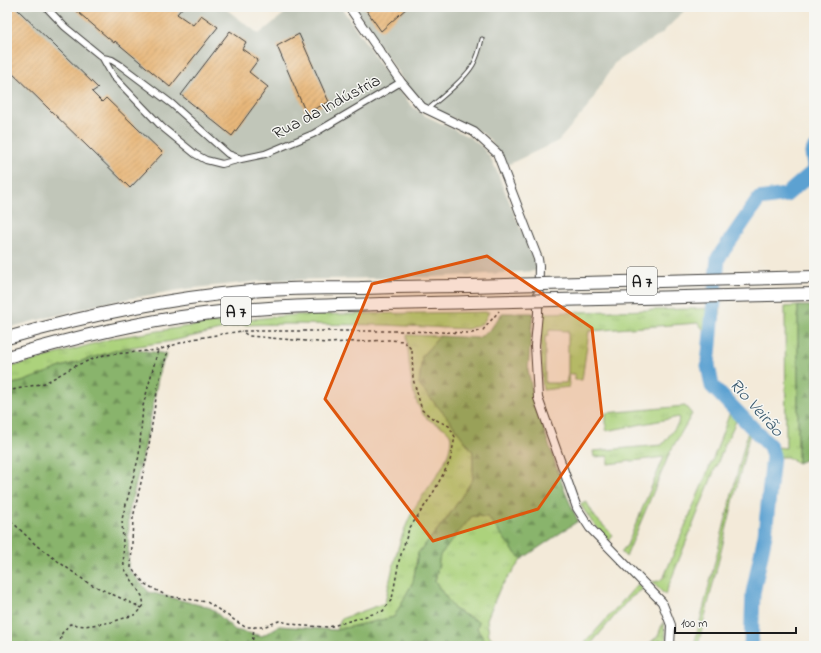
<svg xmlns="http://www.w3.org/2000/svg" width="821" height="653" font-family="'Indie Flower',sans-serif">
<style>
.industrial{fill:#c1c6b9}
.grass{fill:url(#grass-tufts);stroke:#64774c;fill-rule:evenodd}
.forest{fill:url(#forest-firs);stroke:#526844}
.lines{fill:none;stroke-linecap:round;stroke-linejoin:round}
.river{stroke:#5ba1d1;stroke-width:15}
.building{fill:url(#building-hatch)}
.service-casing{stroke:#3c3b38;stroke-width:5}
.minor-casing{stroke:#3c3b38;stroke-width:8}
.tertiary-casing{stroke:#3c3b38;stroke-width:10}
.motorway-casing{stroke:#3c3b38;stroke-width:14}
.path{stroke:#3c3b38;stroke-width:1.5;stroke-dasharray:3 3;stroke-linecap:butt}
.service{stroke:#fff;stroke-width:3}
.minor{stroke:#fff;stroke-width:6}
.tertiary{stroke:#fff;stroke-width:8}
.motorway{stroke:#fff;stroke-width:12}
.motorway-bridge-casing{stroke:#3c3b38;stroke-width:14;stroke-linecap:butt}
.motorway-bridge{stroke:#fff;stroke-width:12}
.marked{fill:#de560d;fill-opacity:0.2;stroke:#de560d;stroke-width:3;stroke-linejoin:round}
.labels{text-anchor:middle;stroke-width:3;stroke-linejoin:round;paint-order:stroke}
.shield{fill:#f6f6f2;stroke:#5d5d5c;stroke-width:1}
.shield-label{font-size:16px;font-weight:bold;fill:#1c1c1c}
.street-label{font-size:17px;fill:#1c1c1c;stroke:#f6f6f2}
.water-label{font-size:18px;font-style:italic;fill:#38586d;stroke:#f6f6f2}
</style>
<defs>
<pattern id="grass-tufts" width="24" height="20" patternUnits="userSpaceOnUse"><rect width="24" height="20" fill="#acd27c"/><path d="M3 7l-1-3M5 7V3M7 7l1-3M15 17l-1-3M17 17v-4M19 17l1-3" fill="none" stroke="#93b46b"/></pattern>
<pattern id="forest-firs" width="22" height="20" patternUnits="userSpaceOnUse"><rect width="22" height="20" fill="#89b46c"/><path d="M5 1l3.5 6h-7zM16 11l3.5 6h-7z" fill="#6f9258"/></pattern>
<pattern id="building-hatch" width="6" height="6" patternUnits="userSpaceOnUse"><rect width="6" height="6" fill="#e8b87b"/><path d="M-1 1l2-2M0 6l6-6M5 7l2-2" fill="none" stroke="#c69e6a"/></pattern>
</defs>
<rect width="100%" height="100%" fill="#f6f6f2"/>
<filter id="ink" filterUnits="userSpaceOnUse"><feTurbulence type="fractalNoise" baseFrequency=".025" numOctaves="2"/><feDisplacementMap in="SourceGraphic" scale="8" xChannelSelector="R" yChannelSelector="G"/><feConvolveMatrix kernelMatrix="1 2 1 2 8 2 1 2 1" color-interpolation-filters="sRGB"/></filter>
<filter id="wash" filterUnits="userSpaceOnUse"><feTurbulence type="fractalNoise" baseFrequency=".012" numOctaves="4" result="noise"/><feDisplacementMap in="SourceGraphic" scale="16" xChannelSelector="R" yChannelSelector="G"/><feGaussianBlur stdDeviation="0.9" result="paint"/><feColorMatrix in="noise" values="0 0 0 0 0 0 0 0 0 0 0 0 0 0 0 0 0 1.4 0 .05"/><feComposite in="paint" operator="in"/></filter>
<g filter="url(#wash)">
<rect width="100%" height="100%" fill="#f3ead9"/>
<path class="industrial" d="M7 7H223L259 34 289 10 295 7H341L395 86 411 105 422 114 471 138 481 146 489 156 495 167 538 271 433 277 272 280 185 289 104 303 7 328Z
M353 7H688L661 34 615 62 588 107 558 141 507 165 489 139 481 132 423 104 414 96Z"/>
<path class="grass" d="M798 306V463L787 457H776L767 535 757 592 755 646H745L750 589 762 531 770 456 750 433 698 645 716 646H718H690L694 645 748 431 737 419 723 449 665 595 652 582 659 581 664 577 716 451 730 412 709 388 704 364 707 334 698 323 589 331 582 380H575V374H568L569 387 543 390 542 383 540 330 543 313 721 308 711 362 717 385 777 447 786 448 785 307ZM549 330 568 331V374L566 383H545V337L548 336Z
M489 312 483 323 468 329 384 325 287 324 242 325 172 341 125 348 61 367 22 382 7 385V368L114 338 203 324 292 315Z
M407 335 440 336 422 356 419 385 446 416 473 452V479L448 517 418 553 413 582 394 617 336 630 341 619 385 603C391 574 397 545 409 519 421 491 449 470 451 439 451 426 429 424 423 414 409 393 409 360 407 335Z
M685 406 692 414 670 452 626 557 621 552 627 545 664 457 608 464V456L594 457 593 451 662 445 678 424 679 417 606 431V413Z
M586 501 595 517 613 535 609 541 592 522 580 504Z
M472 516 488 517 515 553 522 559 500 588 487 619 489 635 499 646H482L484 640 477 628 479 622 455 610 435 582 440 555Z
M638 584 643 589 629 599 590 645 589 646H582Z
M663 622 666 636 665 646H663L660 640 653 646H646L658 636Z"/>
<path class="forest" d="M798 306H814V456L798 463Z
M502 313H533L528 370 536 406 565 492 578 521 522 559 515 553 488 517 472 516 440 555 435 582 455 610 479 622 477 628 484 640 482 646H7V385L22 382 61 367 125 348 167 354 160 368 146 442 129 512 128 569 149 592 211 608 235 630 262 636 279 626 336 630 394 617 413 582 418 553 448 517 473 479V452L446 416 419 385 422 356 440 336 478 338 490 330Z"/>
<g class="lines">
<path class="river" d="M814 149 812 153 814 165
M751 646 753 593 765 535 773 456 770 446 712 386 708 365 718 258 759 199 786 195 814 171"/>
</g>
<g id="blocks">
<path class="building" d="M7 7H15L98 88 92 92 102 102 106 98 163 153 130 188 7 68Z
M72 7H183L177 14 193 25 201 15 218 27 170 87 115 41 114 43Z
M364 7H408L381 31Z
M230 31 246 42 242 49 258 60 249 72 268 87 232 136 181 95Z
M299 34 329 102 306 113 277 46Z"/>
</g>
</g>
<g filter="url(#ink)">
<use href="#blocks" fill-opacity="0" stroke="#3c3b38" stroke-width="1"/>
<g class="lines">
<g class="service-casing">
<path id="service" d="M428 109C442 97 464 80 473 65 478 57 480 48 482 39"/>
</g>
<g class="minor-casing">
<path id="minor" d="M46 7 65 27 103 58 112 60 120 65 172 104 228 154 241 159 265 154 313 134 401 82
M103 58 113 76 162 127 195 154 206 160 222 164 241 159"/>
</g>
<g class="tertiary-casing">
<path id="tertiary" d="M349 7 401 82 422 107 474 132 497 153 538 259 539 266 538 313 535 345 538 398 577 508 590 528 662 602 671 625 670 646"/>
</g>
<g class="motorway-casing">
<path id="motorway" d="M7 338C87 315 168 298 251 291 287 288 324 288 360 288 397 287 433 286 469 286
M7 357C69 339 131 323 196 315 287 303 379 305 470 302"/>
</g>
<path class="path" d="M169 347 158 385 148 451 133 518 131 568 145 584 167 596 207 602 245 627H263L279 621 303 626 329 627 383 611 392 599 399 561 409 529 432 495 450 461 455 437 449 426 432 418 422 410 413 379 412 350 404 341 389 340 328 343 249 336 241 331
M7 391 45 383 77 365 104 355 158 350 193 339 241 331H407L472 333 483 330 499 311
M7 517 37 546 88 583 142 608
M59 646 62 633 70 624 85 626 112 622 137 614 144 605 142 596 124 568 122 519 139 456 143 406 158 350
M252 646 254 627"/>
<use href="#service" class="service"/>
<use href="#minor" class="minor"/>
<use href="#tertiary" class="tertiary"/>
<use href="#motorway" class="motorway"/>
<g class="motorway-bridge-casing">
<path id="motorway-bridge" d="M469 286 814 277
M470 302 814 294"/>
</g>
<use href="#motorway-bridge" class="motorway-bridge"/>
</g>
</g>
<path class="marked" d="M487 256 592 328 602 416 538 509 433 541 325 399 372 284Z"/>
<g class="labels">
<g class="shield">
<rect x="627" y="267" width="30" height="28" rx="3"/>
<rect x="221" y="297" width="30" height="28" rx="3"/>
</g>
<g class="shield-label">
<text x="642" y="287">A 7</text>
<text x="236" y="317">A 7</text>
</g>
<g class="street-label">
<text transform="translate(326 106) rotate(-28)" y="6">Rua da Indústria</text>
</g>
<g class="water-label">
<text transform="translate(757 407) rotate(48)" y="6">Rio Veirão</text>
</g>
</g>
<rect width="821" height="653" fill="none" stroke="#f6f6f2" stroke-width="24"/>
<path d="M675 627v6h121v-6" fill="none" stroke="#1c1c1c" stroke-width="2"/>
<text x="681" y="627" font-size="12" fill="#1c1c1c" stroke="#f6f6f2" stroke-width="3" paint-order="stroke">100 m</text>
</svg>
